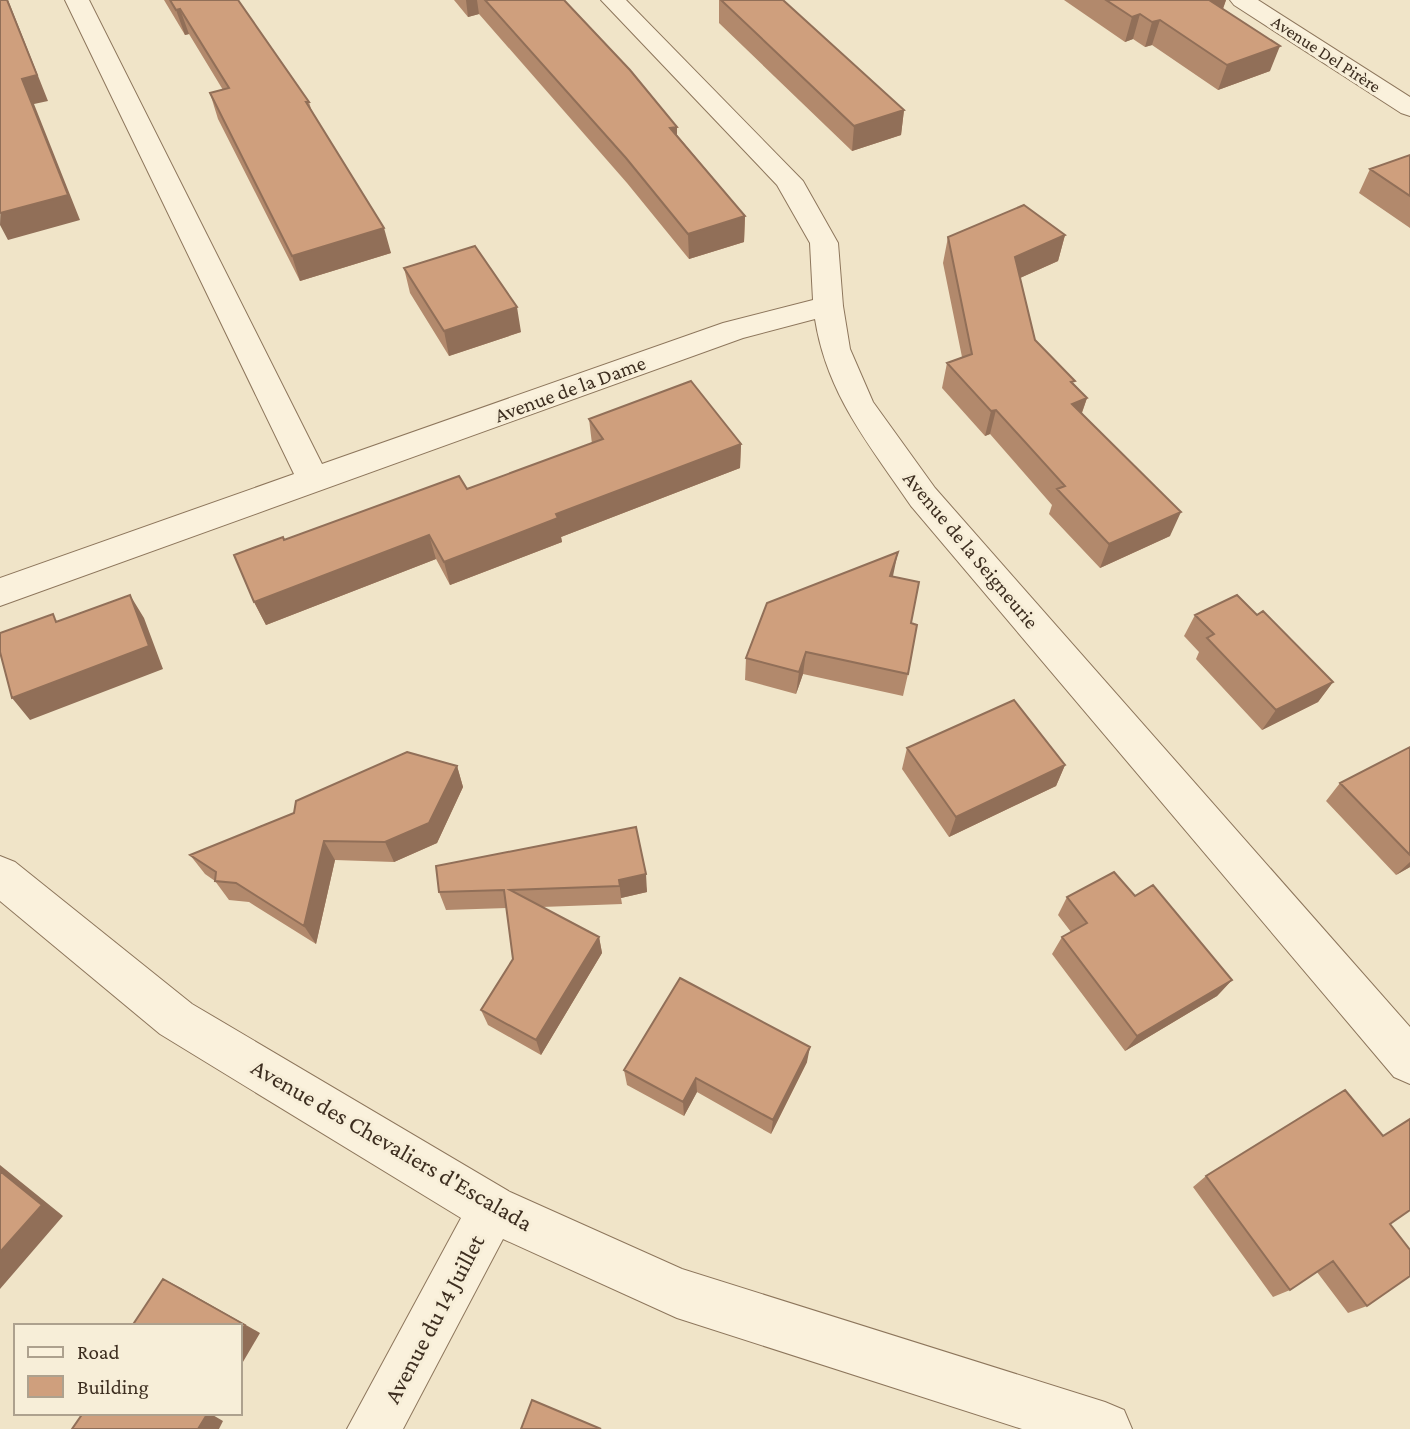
<svg xmlns="http://www.w3.org/2000/svg" width="1410" height="1429" font-family="'Crimson Pro',serif">
<style>
.lines{fill:none;stroke-linecap:round;stroke-linejoin:round}
.minor-casing{stroke:#8d765c;stroke-width:2}
.minor{fill:#faf1dc;fill-rule:evenodd}
.wall{fill:#b2896c}
.shaded-wall{fill:#916f58}
.building{fill:#cf9f7d;stroke:#916f58;stroke-width:2}
.labels{text-anchor:middle;stroke-width:6;stroke-linejoin:round;paint-order:stroke}
.far-street-label{font-size:18px;fill:#3d2e20;stroke:#f7eed8}
.street-label{font-size:21px;fill:#3d2e20;stroke:#f7eed8}
.near-street-label{font-size:24px;fill:#3d2e20;stroke:#f7eed8}
</style>
<rect width="100%" height="100%" fill="#f0e4c8"/>
<g class="lines">
<g class="minor-casing">
<path id="minor" d="M65 0H89L322 464 723 323 813 300 810 243 777 185 601 0H626L803 181 838 243 843 306 850 349 873 402 935 488 1410 1027V1084L1394 1077 911 506C869 444 827 395 815 319L743 338 0 606V578L294 474Z
M1230 0H1258L1410 97V116L1401 113 1234 5Z
M0 856 15 862 192 1004 510 1192 682 1269 1105 1402 1124 1410 1132 1429H1022L677 1318 503 1239 403 1429H347L461 1218 160 1034 0 901Z"/>
</g>
<use href="#minor" class="minor"/>
</g>
<path class="wall" d="M164 0H238L309 102 312 112 391 253 300 281 218 119 210 93 223 90 189 34 185 35Z
M454 0H564L745 216 744 242 689 259 627 183 479 14 468 17Z
M719 0H783L904 110 901 135 852 151 719 23Z
M1064 0H1226L1223 9 1270 71 1218 90 1152 45 1145 47 1133 39 1125 42Z
M1410 155V228L1359 193 1370 169Z
M1065 235 1058 261 1020 278 1035 340 1087 398 1082 413 1170 536 1100 568 1049 514 1052 505 990 434 985 436 942 388 947 363 962 357 943 263 948 237Z
M404 268 521 332 449 356 410 293Z
M589 419 741 444 740 468 561 537 562 542 450 585 436 559 266 625 254 602 285 540 467 489 592 444Z
M893 576 911 623 908 674 903 696 803 674 796 694 745 680 746 658Z
M1195 615H1257L1333 682 1318 702 1262 730 1196 659 1199 652 1184 636Z
M1410 747V867L1396 875 1326 801 1340 783Z
M907 748 1065 765 1056 786 949 837 902 769Z
M457 766 463 787 437 843 394 862 335 860 316 944 249 902 229 900 215 881 205 874 190 855Z
M636 827 647 892 621 898 622 904 542 907 599 937 602 953 541 1055 488 1025 481 1010 513 959 507 908 446 910 439 892Z
M1135 896 1232 980 1217 996 1125 1051 1052 954 1062 937 1071 932 1058 915 1067 897Z
M807 1062 771 1134 697 1092 684 1116 627 1085 624 1070Z
M1206 1176 1390 1224 1367 1306 1348 1313 1317 1272 1290 1290 1273 1297 1193 1187Z"/>
<path class="shaded-wall" d="M7 0H8L48 101 34 104 80 220 8 240 0 225Z
M466 0H477L479 14 468 17Z
M1209 0H1226L1219 19Z
M180 9 189 34 185 35 176 10Z
M1140 14 1133 39 1125 42 1132 17Z
M1160 20 1152 45 1145 47 1152 22Z
M1280 46 1270 71 1218 90 1227 65Z
M904 110 901 135 852 151 854 126Z
M677 127V152L670 128Z
M745 216 744 242 689 259 688 234Z
M384 228 391 253 300 281 292 256Z
M1065 235 1058 261 1009 283 1015 257Z
M517 307 521 332 449 356 444 331Z
M1087 398 1078 423 1072 404Z
M996 410 990 434 985 436 991 411Z
M741 444 740 468 561 537 562 542 450 585 444 562 556 514Z
M1181 512 1170 536 1100 568 1109 544Z
M429 535 436 559 266 625 254 602Z
M898 552 893 576H890Z
M130 595 144 618 163 669 30 720 12 698Z
M806 652 803 674 796 694 799 672Z
M1333 682 1318 702 1262 730 1276 710Z
M1065 765 1056 786 949 837 956 817Z
M457 766 463 787 437 843 394 862 385 842Z
M324 841 335 860 316 944 304 926Z
M1410 862V867L1396 875Z
M646 874 647 892 621 898 619 880Z
M599 937 602 953 541 1055 536 1040Z
M1232 980 1217 996 1125 1051 1137 1036Z
M810 1047 807 1062 771 1134 773 1120Z
M696 1078 697 1092 684 1116 683 1102Z
M0 1165 63 1216 0 1289Z
M163 1279 181 1288 260 1333 240 1367V1333Z
M200 1413H212L211 1414 223 1421 219 1429H198Z"/>
<path class="building" d="M0 0H7L37 75 22 79 68 195 0 213Z
M170 0H238L309 102H306L384 228 292 256 210 93 229 88 180 9 176 10Z
M485 0H564L630 70 677 127 670 128 745 216 688 234 626 158Z
M721 0H783L904 110 854 126Z
M1106 0H1209L1280 46 1227 65 1160 20 1152 22 1140 14 1132 17Z
M1410 155V196L1370 169Z
M1024 205 1065 235 1015 257 1035 340 1075 381 1071 382 1087 398 1072 404 1181 512 1109 544 1057 489 1065 486 996 410 991 411 947 363 972 354 948 237Z
M475 246 517 307 444 331 404 268Z
M691 381 741 444 556 514 558 518 444 562 429 535 254 602 234 555 283 537 284 540 459 476 467 489 603 439 589 419Z
M898 552 890 576 919 582 911 623 917 625 908 674 806 652 799 672 746 658 767 603Z
M130 595 149 646 12 698 0 652V633L53 614 56 622Z
M1237 595 1257 615 1263 611 1333 682 1276 710 1207 638 1214 634 1195 615Z
M1014 700 1065 765 956 817 907 748Z
M1410 747V855L1340 783Z
M407 752 457 766 429 823 385 842 324 841 304 926 236 883 215 881 216 872 190 855 294 813 296 801Z
M636 827 646 874 619 880 620 886 510 890 599 937 536 1040 481 1010 513 959 504 890 439 892 436 866Z
M1114 872 1135 896 1153 885 1232 980 1137 1036 1062 937 1087 923 1067 897Z
M680 978 810 1047 773 1120 696 1078 683 1102 624 1070Z
M1345 1090 1383 1136 1410 1119V1210L1390 1224 1410 1250V1276L1367 1306 1333 1261 1290 1290 1206 1176Z
M0 1171 42 1205 0 1252Z
M163 1279 245 1325 240 1333V1326H132Z
M532 1400 601 1429H521Z
M83 1413H200L206 1416 198 1429H72Z"/>
<g class="labels">
<g class="far-street-label">
<text transform="translate(1326 54) rotate(33)" y="6">Avenue Del Pirère</text>
</g>
<g class="street-label">
<text transform="translate(570 389) rotate(-20)" y="7">Avenue de la Dame</text>
<text transform="translate(971 550) rotate(50)" y="7">Avenue de la Seigneurie</text>
</g>
<g class="near-street-label">
<text transform="translate(392 1145) rotate(30)" y="8">Avenue des Chevaliers d'Escalada</text>
<text transform="translate(434 1319) rotate(-62)" y="8">Avenue du 14 Juillet</text>
</g>
</g>
<rect x="14" y="1324" width="228" height="91" fill="#f7eed8" stroke="#ada18e" stroke-width="2"/>
<rect x="28" y="1347" width="35" height="10" fill="#faf1dc" stroke="#ada18e" stroke-width="2"/>
<text x="77" y="1359" font-size="21" fill="#3d2e20">Road</text>
<rect x="28" y="1376" width="35" height="21" fill="#cf9f7d" stroke="#ada18e" stroke-width="2"/>
<text x="77" y="1394" font-size="21" fill="#3d2e20">Building</text>
</svg>
